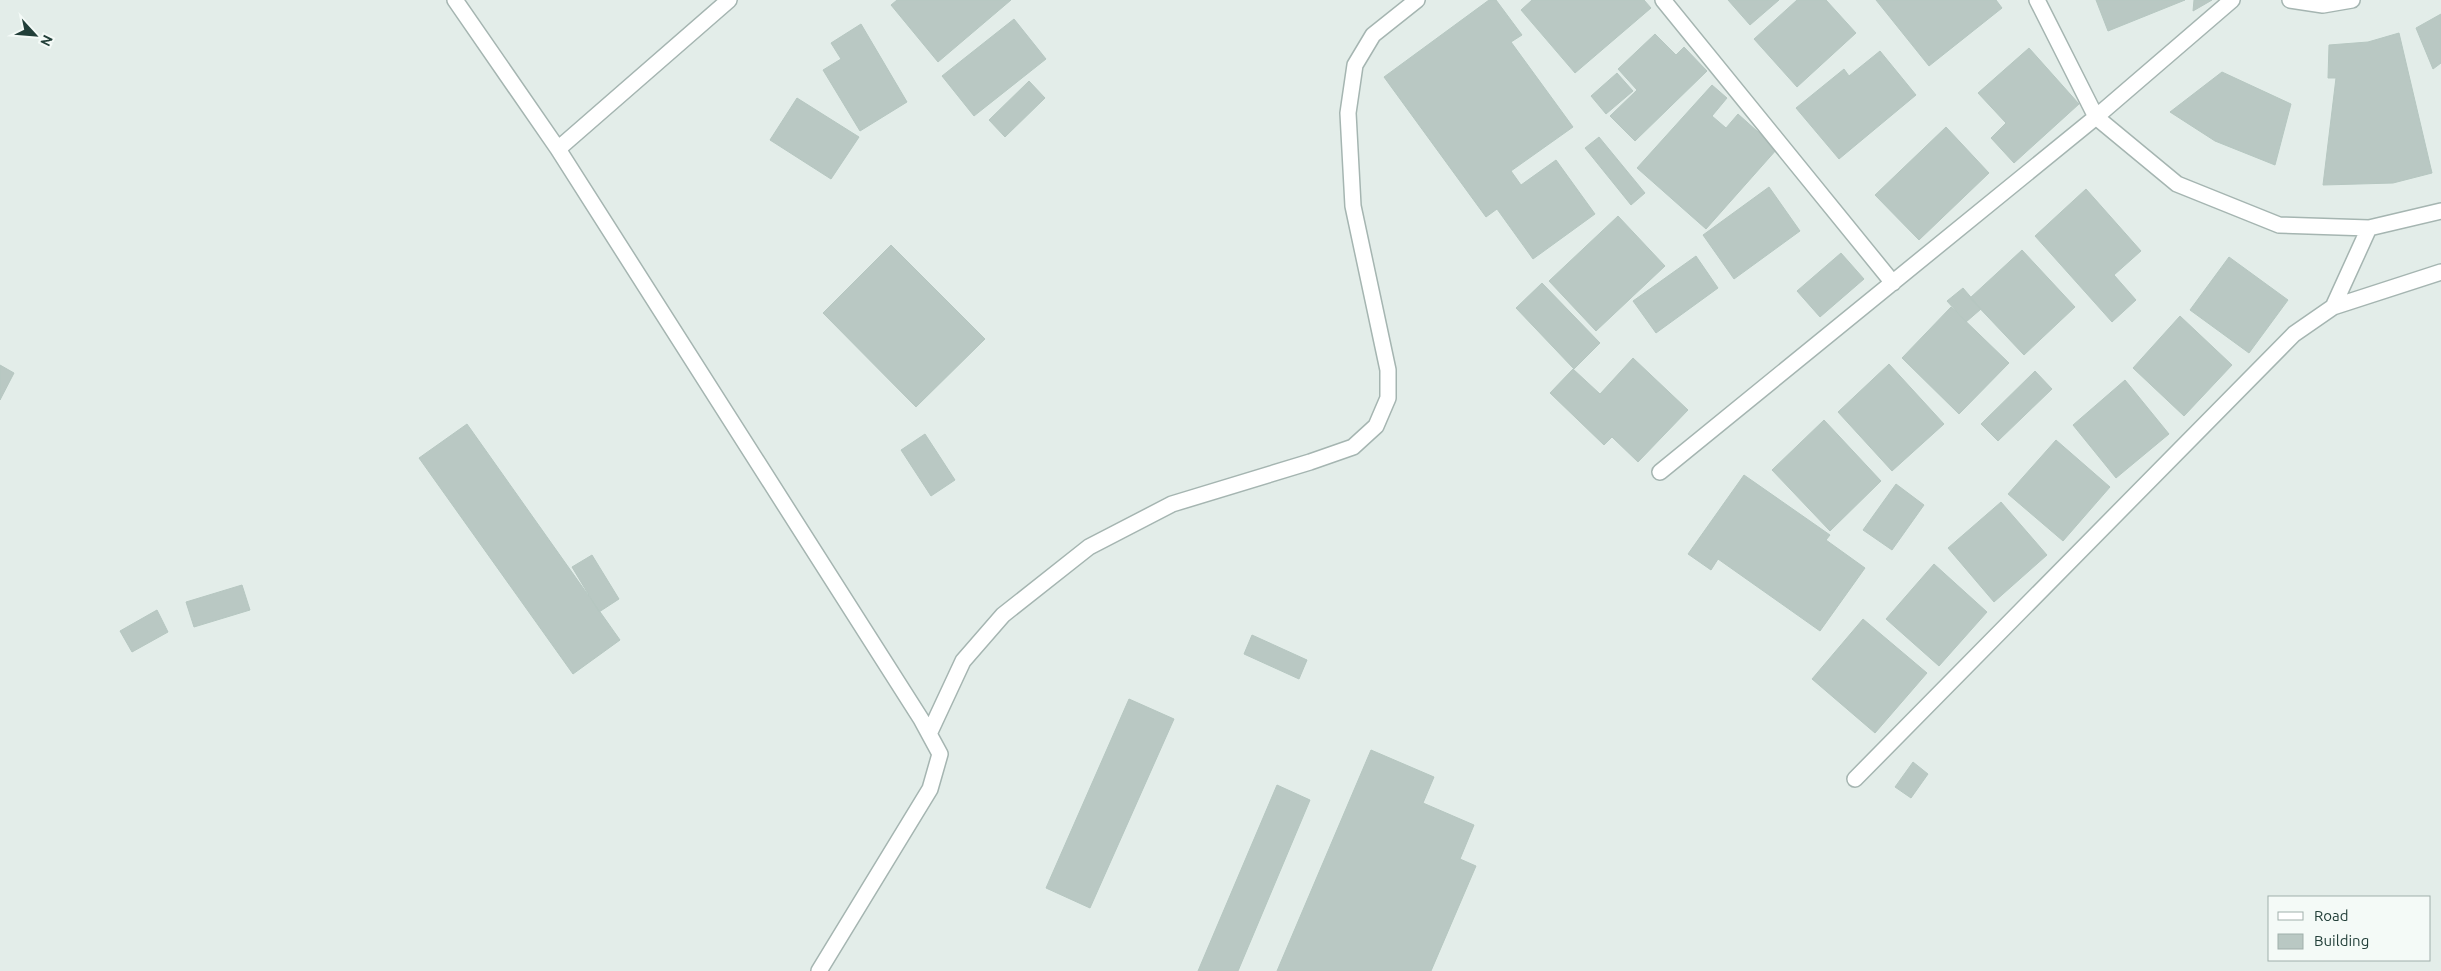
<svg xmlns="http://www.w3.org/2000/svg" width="2441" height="971" font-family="Ubuntu,sans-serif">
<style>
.building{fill:#b9c8c3;stroke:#b6c7c1}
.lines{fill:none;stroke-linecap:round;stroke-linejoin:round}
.minor-casing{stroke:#a5b5b1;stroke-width:18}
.minor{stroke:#fff;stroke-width:15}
</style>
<rect width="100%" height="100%" fill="#e3ede9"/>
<path class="building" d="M897 0H1011L938 62 891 5Z
M1489 0H1496L1522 35 1511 42 1573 127 1511 171 1521 185 1556 160 1595 214 1533 259 1497 209 1486 217 1384 77Z
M1532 0H1644L1651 8 1575 73 1521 10Z
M1728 0H1779L1750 25Z
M1797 0H1826L1856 33 1797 87 1754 39Z
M1876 0H1996L2002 8 1929 66Z
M2096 0H2185L2108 31Z
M2194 0H2212L2193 11Z
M2441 14V63L2433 69 2416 28Z
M1014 19 1046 59 974 116 942 76Z
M861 24 907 102 860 131 823 70 841 59 831 43Z
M2399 33 2432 173 2393 183 2323 185 2336 78H2328L2329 45 2368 42Z
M1655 34 1676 55 1684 47 1707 71 1635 141 1610 116 1637 90 1618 69Z
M2029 48 2079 104 2014 163 1991 138 2006 123 1978 93Z
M1880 51 1916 95 1839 159 1796 108 1844 69 1849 76Z
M2222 72 2291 104 2275 165 2215 141 2170 112Z
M1617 73 1633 91 1606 114 1591 96Z
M1029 81 1045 98 1005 137 989 120Z
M1712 85 1727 98 1712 116 1726 128 1738 114 1777 149 1706 229 1637 168Z
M797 98 859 137 831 179 770 140Z
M1946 127 1989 173 1919 240 1875 195Z
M1599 137 1645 193 1631 205 1585 148Z
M1769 187 1800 231 1734 279 1703 235Z
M2086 189 2141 251 2114 275 2136 300 2112 322 2035 236Z
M1618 216 1665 266 1596 331 1549 281Z
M891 245 985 339 916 407 823 313Z
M2022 250 2075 307 2024 355 1970 298Z
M1841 253 1864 279 1820 317 1797 291Z
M1696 256 1718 288 1656 333 1633 301Z
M2229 257 2288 300 2249 353 2190 310Z
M1542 283 1600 343 1574 369 1516 308Z
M1963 288 1981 309 1966 322 1947 301Z
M1951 307 2009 363 1959 414 1902 358Z
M2180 316 2232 365 2184 416 2133 368Z
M1633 358 1688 410 1638 462 1612 437 1604 445 1550 393 1573 369 1600 394Z
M1889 364 1944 424 1892 471 1838 412Z
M0 365 14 373 0 400Z
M2035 371 2052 389 1998 441 1981 424Z
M2125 380 2169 434 2116 478 2073 425Z
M1824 420 1881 481 1830 531 1772 470Z
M467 424 620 640 573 674 419 458Z
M925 434 955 480 931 496 901 450Z
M2056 440 2110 487 2063 541 2008 494Z
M1744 475 1830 535 1826 540 1865 568 1820 631 1718 559 1711 570 1688 554Z
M1896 484 1924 505 1892 550 1863 530Z
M2001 502 2047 555 1994 602 1948 548Z
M592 555 619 599 599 612 572 567Z
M1934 564 1987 612 1939 666 1886 619Z
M242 585 250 610 194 627 186 602Z
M157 610 168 632 132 652 120 631Z
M1863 619 1927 673 1875 733 1812 679Z
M1252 635 1307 660 1299 679 1244 654Z
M1129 699 1174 719 1090 908 1046 888Z
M1371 750 1434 777 1423 803 1474 825 1460 859 1476 866 1431 971H1277Z
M1913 762 1928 774 1911 798 1895 787Z
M1277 785 1310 800 1238 971H1198Z"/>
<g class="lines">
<g class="minor-casing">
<path id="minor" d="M455 0 558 149 921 719 940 754 930 789 819 971
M1663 0 1893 283
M2037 0 2096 117 2177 184 2279 225 2369 228 2441 211
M2290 0 2323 5 2352 0
M558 149 729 0
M2333 307 2369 228
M1660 472 2096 117 2232 0
M929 734 963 661 1003 615 1089 547 1172 504 1310 462 1353 447 1376 426 1388 398V370L1353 206 1348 113 1355 65 1373 35 1417 0
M1855 779 2294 334 2333 307 2441 272"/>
</g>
<use href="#minor" class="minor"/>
</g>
<rect x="2268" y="896" width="162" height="65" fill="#f4faf7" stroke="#a0afab"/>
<rect x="2278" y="912" width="25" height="8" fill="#ffffff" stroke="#a0afab"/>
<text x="2314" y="921" font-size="15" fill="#223f39">Road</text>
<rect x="2278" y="934" width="25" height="15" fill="#b9c8c3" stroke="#a0afab"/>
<text x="2314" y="946" font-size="15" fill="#223f39">Building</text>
<g transform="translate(35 35) rotate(116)" stroke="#f4faf7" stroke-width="4" paint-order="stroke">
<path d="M0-4L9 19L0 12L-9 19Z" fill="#223f39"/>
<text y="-8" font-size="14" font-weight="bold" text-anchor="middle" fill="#223f39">N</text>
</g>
</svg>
